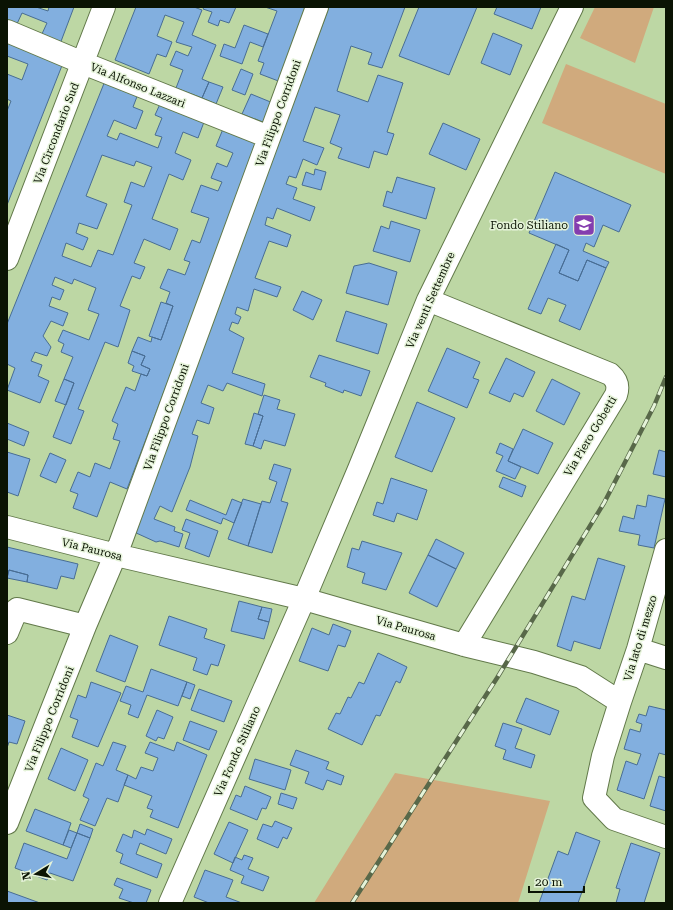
<svg xmlns="http://www.w3.org/2000/svg" width="673" height="910" font-family="'Roboto Serif',serif">
<style>
.green{fill:#d0aa7d}
.building{fill:#82afdf;stroke:#486d94;fill-rule:evenodd}
.lines{fill:none;stroke-linecap:round;stroke-linejoin:round}
.minor-casing{stroke:#62794a;stroke-width:24}
.minor{stroke:#fff;stroke-width:22}
.rail-casing{stroke:#586849;stroke-width:4.5}
.rail{stroke:#e5f3d9;stroke-width:3;stroke-dasharray:9;stroke-linecap:butt}
.labels{text-anchor:middle;stroke-width:3;stroke-linejoin:round;paint-order:stroke}
.street-label{font-size:11px;fill:#0a1303;stroke:#e5f3d9}
.poi-label{font-size:11px;fill:#0a1303;stroke:#e5f3d9;text-anchor:end}
</style>
<rect width="100%" height="100%" fill="#bdd7a4"/>
<path class="green" d="M595 7H654L635 63 580 38Z
M566 64 666 104V174L542 123Z
M395 773 550 801 518 903H314Z"/>
<path class="building" d="M7 7H36L48 11 49 7H74L60 44 41 36 47 23 22 13 16 26 7 23Z
M136 7H194L202 10 192 35 216 45 202 79 209 82 202 98 176 88 183 70 170 65 176 51 188 56 192 47 176 42 184 22 165 15 157 36 172 42 166 57 157 54 149 74 115 60Z
M204 7H236L229 23 220 20 218 26 208 22 212 12 203 9Z
M265 7H308L281 82 260 74 264 63 258 61 277 11Z
M329 7H405L382 68 368 64 372 53 351 46 337 91 368 102 378 75 403 83 387 132 394 134 387 155 374 151 369 168 338 158 342 148 330 143 340 115 315 107 303 141 324 148 317 165 303 159 296 178 289 176 286 184 297 188 293 199 315 207 310 221 277 208 273 219 267 217 265 225 291 235 287 247 269 241 255 278 281 287 277 297 254 289 248 311 237 307 235 314 241 317 238 324 232 322 229 330 244 338 232 373 265 384 262 396 227 383 223 391 208 385 201 403 214 408 209 424 197 420 192 434 198 436 190 467 172 512 160 506 154 519 175 527 174 531 183 534 179 547 160 541 156 542 134 532Z
M419 7H477L449 75 399 56Z
M497 7H541L532 29 494 14Z
M244 25 268 34 263 47 250 42 242 64 220 56 224 44 235 48Z
M493 33 522 45 510 75 481 63Z
M7 39 63 63 7 205V111L11 101 7 99V74L22 80 28 64 7 56Z
M241 69 253 74 245 95 232 90Z
M105 81 138 94 133 107 143 111 136 129 114 120 107 136 117 140 120 133 158 148 162 137 155 135 162 118 155 115 160 104 204 122 198 138 183 132 175 153 191 160 183 180 169 174 152 219 178 229 170 250 144 239 134 263 145 267 140 279 132 276 120 306 130 310 118 347 105 342 78 409 84 411 71 444 53 437 74 383 64 379 73 357 61 352 64 344 58 341 63 330 89 340 99 314 88 310 96 288 74 279 72 284 55 277 52 285 64 290 60 300 52 297 49 306 68 313 63 326 51 321 43 336 51 347 47 356 35 352 31 361 42 365 38 376 49 381 40 403 7 390 15 368 7 364V324ZM102 155 134 166 136 161 152 167 144 187 131 182 124 202 132 205 113 255 98 250 91 267 62 256 66 243 83 250 88 238 76 233 79 223 97 229 107 204 86 196Z
M209 82 223 87 216 104 202 98Z
M251 94 273 103 265 123 242 114Z
M443 123 480 139 466 170 429 154Z
M223 129 258 144 127 489 110 482 97 517 73 508 78 494 70 491 78 472 90 477 95 463 110 469 120 441 113 439 118 424 112 421 126 387 135 391 141 374 147 376 150 369 141 365 145 356 132 351 138 337 151 342 152 337 161 340 173 306 166 303 170 292 160 288 168 269 185 275 190 262 184 260 192 240 200 243 209 218 191 212 201 185 218 191 222 182 211 178 217 163 227 167 233 153 216 146Z
M315 169 326 172 321 190 302 185 306 172 314 175Z
M555 172 631 205 619 232 603 225 594 247 586 243 583 251 609 262 606 268 587 260 578 281 559 273 569 250 529 233Z
M397 177 435 188 426 219 383 206 387 191 392 193Z
M391 221 420 230 410 262 373 251 381 226 389 229Z
M556 244 569 250 559 273 578 281 587 260 606 268 580 330 559 321 566 305 548 298 541 314 528 309Z
M369 263 397 272 388 305 346 293 354 266Z
M302 291 322 300 313 320 293 310Z
M161 302 173 306 161 340 149 336Z
M346 311 387 324 378 354 336 341Z
M447 348 480 362 473 378 479 380 467 408 428 391Z
M132 351 145 356 141 365 150 369 147 376 132 371 134 366 128 363Z
M319 355 370 371 361 396 344 390 343 393 325 386 326 383 310 377Z
M506 358 535 372 523 397 514 393 510 402 489 393Z
M64 379 74 383 66 405 55 401Z
M552 379 580 393 564 425 536 411Z
M264 395 280 400 277 409 295 414 285 446 264 440 261 449 253 446 263 416 258 414Z
M417 402 455 418 432 472 395 457Z
M254 413 263 416 253 446 245 444Z
M7 423 29 432 24 446 7 439Z
M523 429 553 443 538 474 508 461Z
M500 443 513 449 508 461 521 467 515 479 496 471 503 456 496 453Z
M659 450 666 452V477L653 474Z
M7 452 30 459 18 496 7 492Z
M50 453 66 460 56 483 40 476Z
M274 464 291 469 281 501 288 503 272 553 248 546 262 501 270 503 277 482 269 479Z
M503 477 526 486 522 497 499 487Z
M391 478 427 490 417 520 397 513 394 522 373 515 377 502 383 504Z
M648 495 665 499 654 548 638 545 640 535 619 531 623 516 634 519 637 505 646 507Z
M232 499 242 503 234 523 223 518 221 524 186 510 190 500 226 515Z
M243 499 261 504 248 546 228 539Z
M186 519 218 531 209 557 185 548 190 533 182 530Z
M436 539 464 553 456 569 428 555Z
M362 541 402 553 386 590 362 583 365 573 347 567 352 548 359 550Z
M7 547 78 564 74 579 61 576 57 589 27 582 28 575 9 570 7 578Z
M428 555 456 569 437 607 409 593Z
M598 558 625 566 600 649 574 641 571 651 557 646 572 596 585 600Z
M9 570 28 575 27 582 7 578Z
M239 601 262 607 258 619 269 622 264 639 231 631Z
M262 607 272 609 269 622 258 619Z
M169 616 207 629 204 638 225 645 218 666 211 664 207 675 193 670 197 658 159 645Z
M333 624 351 631 345 647 338 645 328 671 299 661 312 628 329 635Z
M110 635 138 646 125 682 96 671Z
M378 653 407 667 400 683 396 681 380 716 376 715 362 745 328 729 336 713 340 714 348 697 351 698 359 682 364 684Z
M151 669 187 682 178 706 147 695 138 718 128 714 131 705 120 701 126 686 143 692Z
M91 682 121 693 98 747 72 737 78 720 70 717 78 695 86 698Z
M187 682 195 685 190 699 182 696Z
M199 689 232 701 224 722 191 710Z
M526 698 559 711 550 735 516 722Z
M649 706 666 710V755L659 753 644 799 617 790 626 761 637 765 641 754 624 749 630 729 640 732 642 724 636 722 639 714 646 716Z
M157 710 173 717 164 739 158 737 156 741 146 736Z
M7 715 25 721 17 744 9 742 7 748Z
M190 721 217 731 209 750 183 740Z
M503 723 522 729 515 748 535 755 531 768 503 759 506 750 495 746Z
M113 742 126 746 116 770 128 775 118 802 107 798 95 826 80 820 89 799 83 796 96 763 103 766Z
M150 742 174 751 177 742 207 755 178 828 150 817 153 810 147 808 152 796 124 785 128 775 136 779 141 767 153 771 158 758 145 753Z
M61 748 88 760 75 791 48 779Z
M296 750 329 762 326 769 344 776 341 785 327 780 323 790 305 783 309 772 290 765Z
M255 759 291 770 285 790 249 779Z
M659 776 666 778V811L650 806Z
M245 786 271 797 266 809 262 808 257 820 230 809 236 795 241 797Z
M281 793 297 798 293 809 278 804Z
M35 809 71 823 63 845 26 831Z
M275 821 292 828 287 839 283 837 278 848 257 839 263 824 272 827Z
M229 822 248 830 233 863 214 854Z
M80 824 93 829 90 838 77 833Z
M147 829 172 839 166 854 140 843 136 854 162 864 157 878 120 863 123 854 116 851 123 834 132 838 134 830 145 835Z
M69 830 77 833 71 848 63 845Z
M576 832 600 841 578 903H539L558 851 568 855Z
M77 833 90 838 73 881 50 873 47 880 15 868 24 843 67 859Z
M631 843 660 853 644 903H616L620 889 616 888Z
M244 855 253 858 248 869 269 877 263 891 241 883 244 876 230 870 235 857 242 860Z
M205 870 233 880 226 897 242 903H209L194 897Z
M117 878 151 890 146 903H134L119 898 123 889 114 885Z
M7 891 40 903H7Z"/>
<g class="lines">
<g class="minor-casing">
<path id="minor" d="M7 31 83 63 269 137
M7 259 104 7
M428 300 610 374C617 380 619 386 616 395L464 645
M7 527 116 555 304 599 464 645 534 662 581 677 620 702 603 756 594 798 614 819 666 837
M7 633 17 609 85 626
M638 649 666 658
M620 702 638 649 666 550
M7 823 85 626 120 544 317 7
M170 903 304 599 359 469 428 300 572 7"/>
</g>
<use href="#minor" class="minor"/>
<g class="rail-casing">
<path id="rail" d="M352 903 497 678 604 503 654 406 666 377"/>
</g>
<use href="#rail" class="rail"/>
</g>
<defs>
<g id="school-square" transform="scale(1.15)"><rect x="-9" y="-9" width="18" height="18" rx="4" fill="#843daf" stroke="#e5f3d9"/><path d="M0-5L7-2L0 1L-7-2ZM-4 1L0 2.5L4 1V4Q0 6-4 4Z" fill="#fff"/></g>
</defs>
<g fill-rule="evenodd">
<use href="#school-square" x="584" y="225"/>
</g>
<g class="labels">
<g class="street-label">
<text transform="translate(138 85) rotate(22)" y="4">Via Alfonso Lazzari</text>
<text transform="translate(278 113) rotate(-70)" y="4">Via Filippo Corridoni</text>
<text transform="translate(56 133) rotate(-69)" y="4">Via Circondario Sud</text>
<text transform="translate(430 300) rotate(-66)" y="4">Via venti Settembre</text>
<text transform="translate(166 417) rotate(-70)" y="4">Via Filippo Corridoni</text>
<text transform="translate(590 436) rotate(-59)" y="4">Via Piero Gobetti</text>
<text transform="translate(92 549) rotate(14)" y="4">Via Paurosa</text>
<text transform="translate(406 628) rotate(16)" y="4">Via Paurosa</text>
<text transform="translate(640 638) rotate(-73)" y="4">Via lato di mezzo</text>
<text transform="translate(49 719) rotate(-68)" y="4">Via Filippo Corridoni</text>
<text transform="translate(237 751) rotate(-66)" y="4">Via Fondo Stiliano</text>
</g>
<g class="poi-label">
<text x="568" y="229">Fondo Stiliano</text>
</g>
</g>
<rect width="673" height="910" fill="none" stroke="#0a1303" stroke-width="16"/>
<g transform="translate(36 874) rotate(260)" stroke="#e5f3d9" stroke-width="3" paint-order="stroke">
<path d="M0-3L7 15L0 10L-7 15Z" fill="#0a1303"/>
<text y="-6" font-size="11" font-weight="bold" text-anchor="middle" fill="#0a1303">N</text>
</g>
<path d="M529 886v6h55v-6" fill="none" stroke="#0a1303" stroke-width="2"/>
<text x="535" y="886" font-size="12" fill="#0a1303" stroke="#e5f3d9" stroke-width="3" paint-order="stroke">20 m</text>
</svg>
